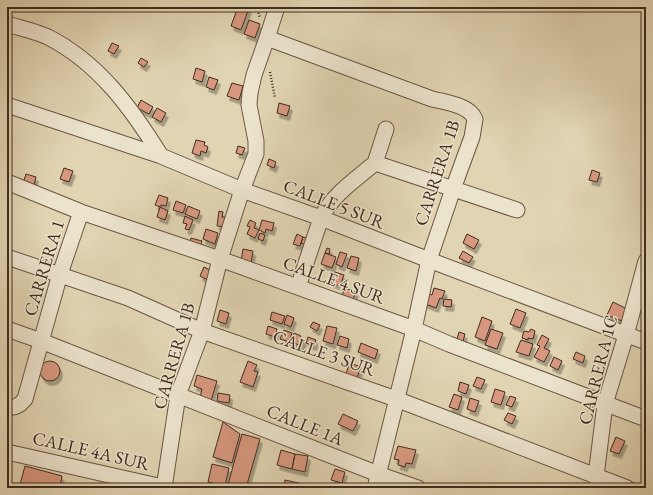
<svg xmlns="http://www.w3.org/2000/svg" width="653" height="495" font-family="'EB Garamond',serif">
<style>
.building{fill:#d7987f;stroke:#412c1f;filter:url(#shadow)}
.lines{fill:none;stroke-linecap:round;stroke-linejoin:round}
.minor-casing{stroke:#695644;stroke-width:17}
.path{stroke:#412c1f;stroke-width:2.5;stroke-dasharray:1 2;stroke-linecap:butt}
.minor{stroke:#ece3cd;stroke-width:15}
.labels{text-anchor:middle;stroke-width:3;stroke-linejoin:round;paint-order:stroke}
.street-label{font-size:18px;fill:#412c1f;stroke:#ece3cd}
</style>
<defs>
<filter id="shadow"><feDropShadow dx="2.5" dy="4.5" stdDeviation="0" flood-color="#0004"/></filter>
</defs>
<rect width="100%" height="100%" fill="#e1d4b2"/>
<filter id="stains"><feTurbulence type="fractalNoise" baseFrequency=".005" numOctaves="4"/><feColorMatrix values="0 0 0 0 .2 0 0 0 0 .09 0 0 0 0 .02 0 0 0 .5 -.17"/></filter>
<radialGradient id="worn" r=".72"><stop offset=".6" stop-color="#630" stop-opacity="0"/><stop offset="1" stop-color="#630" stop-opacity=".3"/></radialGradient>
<path class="building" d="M238 7 249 8 241 30 231 26Z
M249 20 260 24 255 38 244 34Z
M112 43 119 46 114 54 108 51Z
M141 58 148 62 144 67 138 63Z
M196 68 205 71 202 82 193 79Z
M209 77 218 80 214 90 206 87Z
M232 83 243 86 239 100 227 96Z
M141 100 153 107 149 114 137 108Z
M279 103 290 106 287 116 277 113Z
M157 108 166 113 161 122 152 117Z
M196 140 205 142 204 145 208 147 206 153 201 151 200 156 192 153Z
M238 146 245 148 242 155 236 153Z
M269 159 276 162 274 168 267 165Z
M64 168 73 171 69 182 60 179Z
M592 170 600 173 597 182 589 180Z
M26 174 36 177 33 189 22 186Z
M159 195 168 198 166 206 161 205 160 207 155 205Z
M176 201 186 205 183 213 173 210Z
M188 206 200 211 197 219 185 214Z
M160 207 168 211 165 220 157 217Z
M219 211 223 212 222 217 229 218 228 227 217 226Z
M185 216 193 220 189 230 185 229 187 224 183 223Z
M250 220 256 223 254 228 259 230 255 238 247 234 250 227 247 226Z
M262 220 274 223 272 231 266 229 265 233 259 230Z
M206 229 218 233 215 244 203 239Z
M260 233 265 235 263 241 258 239Z
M297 234 303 237 300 246 293 244Z
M467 234 479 240 474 249 463 243Z
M303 237 310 239 307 245 301 243Z
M191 238 202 241 199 249 189 246Z
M327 248 330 249 329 254 325 253Z
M243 249 253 251 251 263 241 261Z
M463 251 473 257 469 263 459 258Z
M340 252 347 254 342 267 336 264Z
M325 253 336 257 332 268 321 264Z
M351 256 359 258 356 271 347 268Z
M204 267 214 272 210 281 200 276Z
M335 272 344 275 340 286 331 283Z
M345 288 356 292 353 299 342 295Z
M434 288 445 291 442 299 440 298 436 308 423 303 426 293 432 295Z
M444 299 452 300 451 307 443 306Z
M613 302 627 309 622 321 607 315Z
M516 309 526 313 520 328 510 324Z
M220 310 229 313 226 324 217 321Z
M272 312 285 316 282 324 270 320Z
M287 315 294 318 291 327 284 324Z
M482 317 492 321 485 341 475 337Z
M313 322 320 325 317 331 310 327Z
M268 326 277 329 275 337 266 334Z
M327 326 337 328 333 344 323 341Z
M491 329 503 333 497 349 485 345Z
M531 329 535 331 533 339 528 338V340L522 338 524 331 529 332Z
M284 330 292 333 289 342 280 339Z
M459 332 465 334 462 345 456 343Z
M294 333 301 336 300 338 304 340 302 346 291 342Z
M542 335 549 339 544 348 550 351 544 362 534 357 540 346 537 345Z
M340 336 349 339 347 348 337 345Z
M308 337 316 340 314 346 306 343Z
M521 340 533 344 529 356 516 352Z
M361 343 378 350 375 359 358 352Z
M576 352 585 356 583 363 573 359Z
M554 357 562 361 558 370 550 366Z
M40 371a10 10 0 1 1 20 0a10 10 0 1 1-20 0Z
M248 361 257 365 254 371 258 372 253 387 240 382Z
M350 363 361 367 355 383 344 378Z
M197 375 217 381 211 401 200 398 202 389 194 386Z
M477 377 485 380 481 389 473 386Z
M460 382 469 385 466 394 458 391Z
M495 389 505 392 501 405 491 402Z
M218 393 230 395 229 403 217 401Z
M454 394 462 397 458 410 449 407Z
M510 396 516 398 512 407 506 405Z
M470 398 479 401 475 412 467 409Z
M508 413 516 416 512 424 504 420Z
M343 414 358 421 353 431 338 424Z
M223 422 240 434 232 463 213 457Z
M242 434 260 439 246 488H227Z
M616 437 625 441 619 454 610 451Z
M398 446 416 450 412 464 406 463 405 467 398 465 399 460 394 459Z
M281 450 295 454 292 469 277 465Z
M295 454 308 456 305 472 292 469Z
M212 464 229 468 225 486 208 482Z
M25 466 62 476 60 488H19Z
M335 469 345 472 342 483 331 480Z
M285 480 303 484 302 488H284Z"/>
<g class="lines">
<g class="minor-casing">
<path id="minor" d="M277 7 267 38 432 99C445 102 469 105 475 119L472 137 453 189 429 260 414 329 375 488
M7 24C20 28 35 31 48 37 99 63 132 109 161 156
M7 105 161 156 242 190 321 218 429 260 646 342
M375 163 386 129
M7 182 81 212 220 259 414 329 449 344 646 419
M7 257 128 298 202 331 396 399 627 488
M298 287 321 218C332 195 356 179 375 163L517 210
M7 329 41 341 378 474 418 488
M7 407C15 409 20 405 25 399L60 274 81 212
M7 452 167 488
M600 485 596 476 605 404 626 335 646 261
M164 488 178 395 202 331 220 259 242 190 256 154V141L249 105 250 93 254 75 267 38"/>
</g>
<path class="path" d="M257 7 260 18
M270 72 275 98"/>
<use href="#minor" class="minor"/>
</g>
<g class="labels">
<g class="street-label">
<text transform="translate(437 173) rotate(-72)" y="6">CARRERA 1B</text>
<text transform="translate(334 204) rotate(21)" y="6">CALLE 5 SUR</text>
<text transform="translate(44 268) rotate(-73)" y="6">CARRERA 1</text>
<text transform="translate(334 280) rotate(20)" y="6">CALLE 4 SUR</text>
<text transform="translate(324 353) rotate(19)" y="6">CALLE 3 SUR</text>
<text transform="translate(174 356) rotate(-74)" y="6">CARRERA 1B</text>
<text transform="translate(598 370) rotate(-76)" y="6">CARRERA 1C</text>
<text transform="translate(305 425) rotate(22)" y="6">CALLE 1A</text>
<text transform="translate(91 451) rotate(13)" y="6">CALLE 4A SUR</text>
</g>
</g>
<rect width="653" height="495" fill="none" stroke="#e1d4b2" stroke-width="24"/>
<rect x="8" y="8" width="637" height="479" fill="none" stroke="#412c1f" stroke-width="2"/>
<rect x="12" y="12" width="629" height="471" fill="none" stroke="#412c1f"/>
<rect width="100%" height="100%" filter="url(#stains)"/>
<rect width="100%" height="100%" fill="url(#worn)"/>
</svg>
